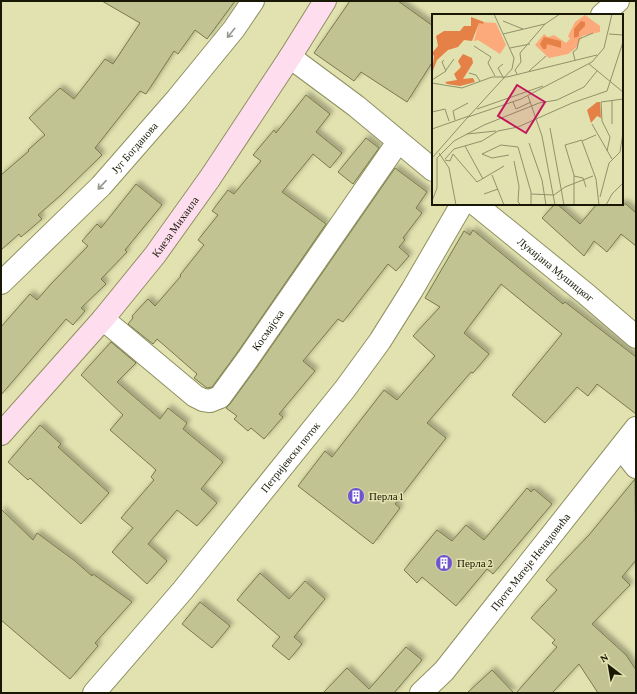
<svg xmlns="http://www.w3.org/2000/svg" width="637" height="694" font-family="'Crimson Pro',serif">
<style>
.building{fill:#c2c392;stroke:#79794a;filter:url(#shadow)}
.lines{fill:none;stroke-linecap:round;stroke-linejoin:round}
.street-casing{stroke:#909061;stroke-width:24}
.secondary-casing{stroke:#909061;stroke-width:24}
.street{stroke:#fff;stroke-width:22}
.secondary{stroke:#fdddee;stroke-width:22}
.oneway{stroke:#97978e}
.labels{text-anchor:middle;stroke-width:3;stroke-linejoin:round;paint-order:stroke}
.street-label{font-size:11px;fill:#181805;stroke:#e1e2af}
.poi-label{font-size:11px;fill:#181805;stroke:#e1e2af;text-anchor:start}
.inset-road{fill:none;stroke:#91916b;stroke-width:1}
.view{fill:#c2185b;fill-opacity:0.15;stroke:#c2185b;stroke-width:2}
.inset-edge{fill:none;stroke:#181805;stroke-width:2}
</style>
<defs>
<filter id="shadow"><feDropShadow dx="3.5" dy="-3.5" stdDeviation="2" flood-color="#0004"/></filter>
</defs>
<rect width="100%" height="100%" fill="#e1e2af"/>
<path class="building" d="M102 1H235L207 39 195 30 178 54 174 51 146 94 140 91 95 148 102 155 61 195 38 215 42 219 21 237 19 234 1 250V175L29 151 28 150 45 135 29 118 60 88 74 99 105 59 113 64 140 23Z
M350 1H398L433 26V61L407 102 361 72 354 81 314 53Z
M306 95 330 114 316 132 342 153 330 168 313 154 282 192 326 224 237 353 212 387 207 388 194 378 197 374 157 339 153 344 128 324 133 318 132 316 148 299 155 306 181 276 180 275 204 245 198 240 218 215 212 211 228 190 234 194 261 161 253 155 274 130 276 133Z
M366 138 379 148 353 184 338 172Z
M395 168 427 192 416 208 422 213 403 238 405 240 399 247 409 256 396 271 388 264 343 322 338 319 303 361 315 371 279 414 283 417 264 439 251 428 248 431 234 419 237 416 226 408 230 404 257 367Z
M136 184 162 205 125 250 127 252 101 279 106 284 81 308 85 311 73 325 66 319 1 395V327L30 294 37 300 51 284 88 246 82 241 97 224 101 228Z
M555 204H557L580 224 597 204H626L636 213V246L621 234 607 252 594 241 584 256 542 218Z
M473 230 563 304 565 302 636 357V414L597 384 588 396 577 387 545 423 512 395 562 334 501 284 464 333 489 354 473 373 471 372 427 423 446 438 395 504 400 508 373 544 298 486 325 451 332 457 384 390 397 400 435 356 413 336 440 307 425 298 464 231 470 235Z
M111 342 136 363 117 382 160 419 168 408 187 423 183 429 223 462 201 489 217 503 197 526 177 510 148 544 167 561 147 584 112 552 133 528 121 518 154 480 151 477 156 470 110 430 123 415 81 375Z
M40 425 61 444 58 447 109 493 81 524 30 478 28 480 8 462Z
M635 479 636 560 622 577 630 585 592 624 626 655 636 670V693H598L579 664 552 693H516L557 647 552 643 555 640 531 618 557 590 546 580 589 535Z
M527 488 531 492 534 489 552 504 493 574 487 569 456 606 422 577 417 583 404 570 437 530 452 541 466 525 484 540Z
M1 509 33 540 37 533 75 561 92 576 93 574 132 602 95 643 98 646 70 679 1 620Z
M260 573 289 599 305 581 325 599 294 637 302 644 289 660 272 646 280 637 237 600Z
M200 602 230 626 212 648 182 624Z
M406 647 422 660 394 693H323L347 668 369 689Z
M492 670 514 693H467Z"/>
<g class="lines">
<g class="street-casing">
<g id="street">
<path d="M602 15 618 1"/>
<path d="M290 57 356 106 433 170"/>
<path id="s1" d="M475 204 586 294 636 337"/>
<path id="s2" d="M1 283 101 186 176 100 234 29 253 1"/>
<path id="s3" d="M103 319 195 396 203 400 210 401 220 397 247 360 398 142"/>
<path d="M621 448 636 467"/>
<path id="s4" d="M94 693 183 590 345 389 380 341 412 290 462 204"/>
<path id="s5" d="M421 693 444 671 636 428"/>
</g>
</g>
<g class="secondary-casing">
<g id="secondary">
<path id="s6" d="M1 434 103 319 155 255 210 178 290 57 325 1"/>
</g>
</g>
<use href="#street" class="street"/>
<use href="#secondary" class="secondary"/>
</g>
<defs><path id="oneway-shaft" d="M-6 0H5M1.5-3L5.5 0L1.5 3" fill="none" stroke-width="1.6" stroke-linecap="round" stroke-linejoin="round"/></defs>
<g class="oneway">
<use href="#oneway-shaft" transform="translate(231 33) rotate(129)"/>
<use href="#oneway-shaft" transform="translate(102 185) rotate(133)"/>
</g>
<defs>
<g id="building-disc" transform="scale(0.9)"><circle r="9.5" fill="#6e54cd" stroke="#e1e2af"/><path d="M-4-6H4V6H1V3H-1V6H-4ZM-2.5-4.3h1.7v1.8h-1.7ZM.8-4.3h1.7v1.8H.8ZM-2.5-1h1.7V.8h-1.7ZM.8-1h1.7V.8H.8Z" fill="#fff"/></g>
</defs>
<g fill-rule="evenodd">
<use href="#building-disc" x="356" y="496"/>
<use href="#building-disc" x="444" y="563"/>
</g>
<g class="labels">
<g class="street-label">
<text dy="4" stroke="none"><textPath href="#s2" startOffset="190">Југ Богданова</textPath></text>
<text dy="4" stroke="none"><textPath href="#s6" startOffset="271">Кнеза Михаила</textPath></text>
<text dy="4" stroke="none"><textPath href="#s1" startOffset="104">Лукијана Мушицког</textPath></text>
<text dy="4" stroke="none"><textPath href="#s3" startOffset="229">Космајска</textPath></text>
<text dy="4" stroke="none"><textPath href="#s4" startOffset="307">Петријевски поток</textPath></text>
<text dy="4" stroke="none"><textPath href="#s5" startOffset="171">Проте Матеје Ненадовића</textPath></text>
</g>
<g class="poi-label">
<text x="369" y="500">Перла 1</text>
<text x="457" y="567">Перла 2</text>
</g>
</g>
<g transform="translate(432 14)">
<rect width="191" height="191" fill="#e1e2af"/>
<path d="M153 1 168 12V18L150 22 145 33 136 40 117 44 103 31 112 20 116 23 122 21 134 29 138 25 136 22 143 8ZM47 8 64 9 74 31 68 40 46 26 42 27Z" fill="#fca97c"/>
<path d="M39 3 52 8 51 10 47 9 40 27 32 26 26 33 16 36 5 46 0 59 2 42 0 39 6 32 4 22 12 17H28L32 12H39ZM149 7 153 8V12L147 18V22L142 24V15ZM112 23 129 27V34L115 30 114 35H111L108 30ZM31 40 40 44 41 49 31 65 41 64 43 68 28 72 15 70 13 68 25 66 22 60 29 53 26 47ZM165 88H168L169 104 165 102 159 109 155 96Z" fill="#e58046"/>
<path class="inset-road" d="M71 7 91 15M71 20 113 10 128 0M177 20 191 21M42 32 59 43 56 49 63 62M78 34 98 30M143 46 141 38 145 35 147 25 161 19M71 50 66 54 72 65M157 50 191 78M14 56 22 45M97 57 114 42M37 59 44 61 48 67M85 60 83 56 89 48 88 39 113 10M0 66 14 57 10 48 12 46M0 69 30 74 60 63H75L165 41M96 82 110 122 123 191M180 86V110M81 88 84 95 99 88M45 95 111 72M0 98 13 95 17 107M23 106 21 97 36 89M160 110 180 145M118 114 132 191M0 115 37 102 80 55 82 44 62 0M35 120 64 117M164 121 150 127 164 165 167 191M97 129 110 166 114 191M33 132 51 165M175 137 178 123 170 107 169 88 191 85M7 139 17 154 24 191M77 141 60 144 50 140 69 131 86 133 99 178V191M0 144 36 103 89 85 160 48 172 34 180 0M13 145 22 135 50 127 66 117 86 113 140 89 175 77 191 28M13 146 18 147 21 140 45 168 72 152M82 147 87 172 86 188 89 191M60 161 72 191M142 162 151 164 154 173M52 180 66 175M99 180 122 181 133 173 161 162M168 183 177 149 188 138 191 119M0 187 5 174V144L22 127 52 111 107 89 125 86 152 73 165 57M142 191V161L133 131 150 126M174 191 180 180 191 169"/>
<path class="view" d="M85 71 113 88 94 119 66 102Z"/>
<rect width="191" height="191" class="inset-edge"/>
</g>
<rect width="637" height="694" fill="none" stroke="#181805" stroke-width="4"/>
<g transform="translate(609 666) rotate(329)" stroke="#e1e2af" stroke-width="3" paint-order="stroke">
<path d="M0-3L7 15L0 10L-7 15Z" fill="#181805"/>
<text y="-6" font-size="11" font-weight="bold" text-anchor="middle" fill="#181805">N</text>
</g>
</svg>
